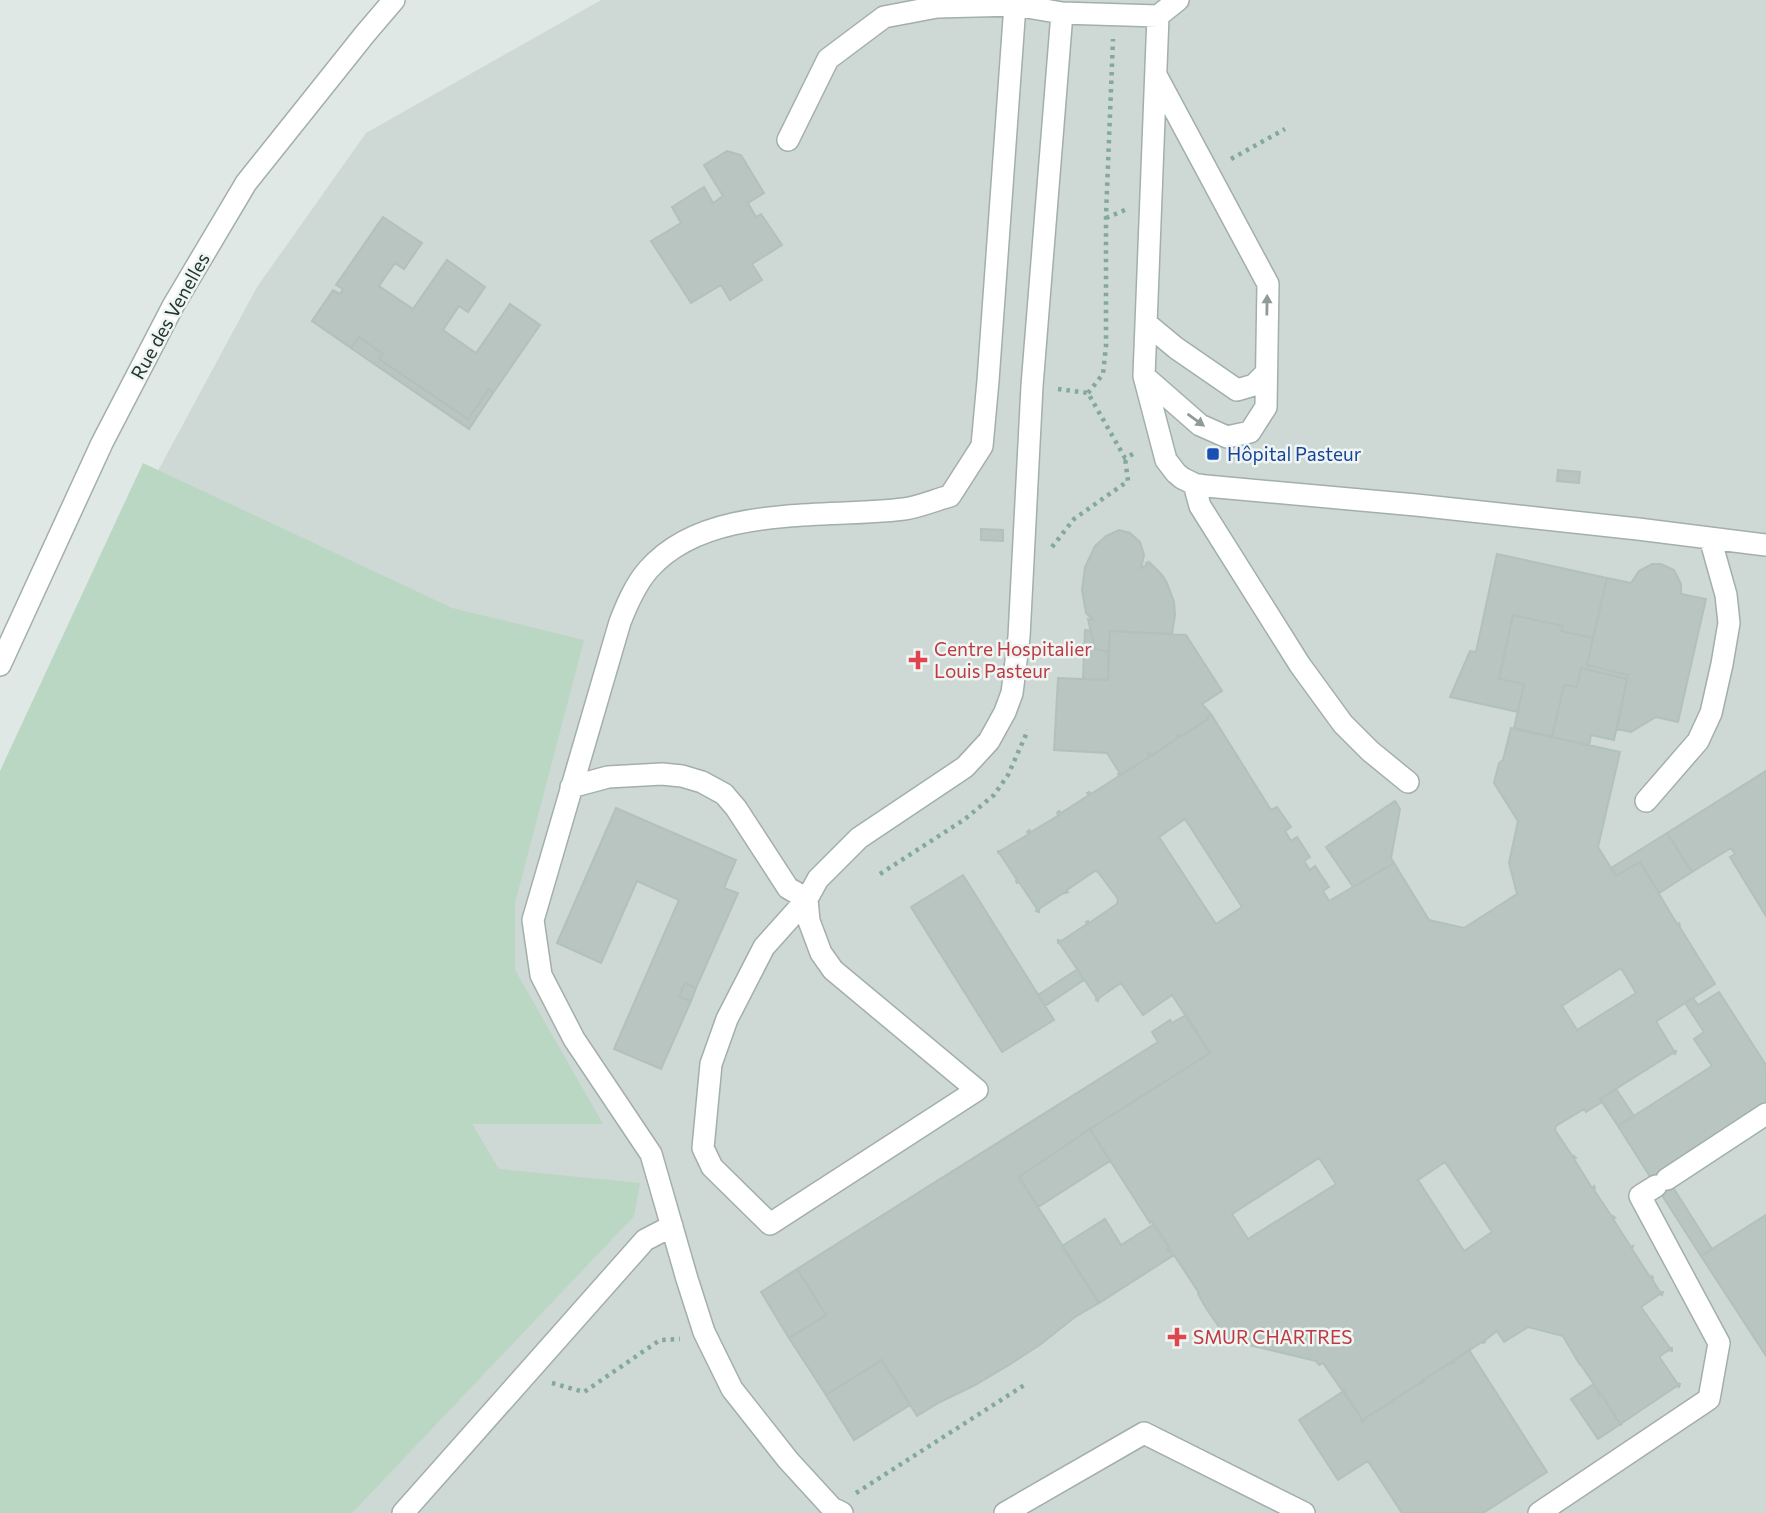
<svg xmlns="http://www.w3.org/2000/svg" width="1766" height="1513" font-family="Commissioner,sans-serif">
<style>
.built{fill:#ced8d4}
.grass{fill:#bad7c4}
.building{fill:#b8c5c1;stroke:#b2c1bc;stroke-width:2;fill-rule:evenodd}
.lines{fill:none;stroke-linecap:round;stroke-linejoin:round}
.minor-casing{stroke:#a3afac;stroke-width:24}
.path{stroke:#83a89f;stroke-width:4.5;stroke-dasharray:3.5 5;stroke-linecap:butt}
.minor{stroke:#fff;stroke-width:21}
.oneway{fill:#909a98}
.transit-dot{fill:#1a4fb4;stroke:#eff5f3;stroke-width:2.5}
.health-dot{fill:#e0444e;stroke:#eff5f3;stroke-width:2.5}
.labels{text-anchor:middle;stroke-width:5;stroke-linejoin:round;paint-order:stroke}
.street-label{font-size:19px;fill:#223632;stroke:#eff5f3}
.transit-label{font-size:19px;fill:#164399;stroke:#eff5f3;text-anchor:start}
.health-label{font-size:19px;fill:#be3a42;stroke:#eff5f3;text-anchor:start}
</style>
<rect width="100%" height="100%" fill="#dfe8e5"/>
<path class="built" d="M601 0H1766V1513H0L139 506 257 287 366 133Z"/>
<path class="grass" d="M143 463 452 608 584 640 515 903V970L603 1124H472L499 1169 640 1183 634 1216 352 1513H0V771Z"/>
<path class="building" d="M727 151 741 155 764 193 748 203 756 217 761 214 782 245 752 264 762 280 730 300 721 285 691 303 651 241 681 223 672 207 704 187 713 203 723 196 704 165Z
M383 217 422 243 404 269 395 263 379 286 413 309 447 260 485 287 468 312 459 306 443 330 476 353 510 304 540 325 493 393 489 389 468 419 379 359 383 354 359 337 351 348 312 321 333 290 340 294 343 289 336 285Z
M359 337 383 354 379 359 468 419 489 389 493 393 469 429 351 348Z
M1558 470 1580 472 1579 483 1557 481Z
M981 529 1003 530V541L981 540Z
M1119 530 1130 533 1140 542 1144 555 1141 568 1147 565 1146 563 1149 562 1162 575 1167 583 1174 602 1175 615 1172 634 1110 631 1108 652 1095 649 1088 619 1093 620 1086 613 1082 590 1085 567 1095 546 1106 536Z
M1497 554 1607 578 1593 638 1561 631 1563 626 1513 615 1499 679 1524 684 1518 712 1450 697 1470 651 1476 652Z
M1652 564H1661L1674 570 1681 584V594L1706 599 1678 722 1656 717 1631 732 1617 729 1628 675 1587 665 1607 578 1631 583 1639 571Z
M1513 615 1563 626 1561 631 1593 638 1587 665 1628 675 1627 679 1581 668 1577 687 1564 685 1552 737 1514 728 1524 684 1499 679Z
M1085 630 1091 631 1095 649 1108 652V680L1083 679Z
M1110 631 1186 635 1222 691 1202 704 1211 714 1207 717 1208 719 1180 737 1179 735 1177 736 1178 738 1151 756 1150 753 1148 754 1149 757 1121 775 1107 753 1054 750 1058 678 1108 680Z
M1581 668 1627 679 1614 740 1591 735 1589 745 1552 737 1564 685 1577 687Z
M1211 714 1271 810 1277 807 1291 827 1285 831 1291 841 1297 837 1310 857 1304 861 1310 870 1315 866 1329 887 1323 891 1329 901 1394 863 1429 920 1464 928 1517 894 1509 863 1518 821 1494 783 1499 763 1503 760 1511 728 1620 752 1598 847 1616 876 1640 862 1677 924 1679 923 1680 925 1679 926 1715 984 1657 1021V1023L1674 1051H1676L1675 1054 1673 1053 1600 1099 1602 1102 1586 1112 1584 1109 1556 1126 1555 1130 1573 1157 1574 1156 1576 1158 1574 1159 1592 1188 1594 1186 1595 1188 1594 1190 1612 1217 1613 1216 1615 1218 1613 1219 1631 1247 1633 1246 1632 1249 1650 1277 1652 1276 1653 1278 1652 1279 1660 1292H1663L1662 1295 1660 1294 1641 1307 1670 1348H1672V1351L1669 1350 1660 1356V1358L1677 1383 1680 1384 1679 1387 1677 1386 1622 1423 1621 1425H1619V1422L1601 1394 1599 1395 1598 1393 1599 1392 1581 1365H1580L1563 1336 1528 1327 1504 1342 1497 1331 1484 1341 1485 1342 1483 1343 1482 1342 1453 1361 1454 1362 1452 1364 1451 1362 1423 1380 1424 1382 1422 1383 1421 1382 1393 1400 1394 1402 1392 1403 1391 1402 1364 1419 1363 1422 1361 1421 1362 1419 1323 1363 1319 1365 1316 1361 1228 1340 1206 1308 1198 1294 1199 1293 1174 1255 1170 1250 1169 1251 1167 1249 1169 1247 1152 1221 1150 1223 1090 1129 1210 1053 1172 995 1143 1015 1121 983 1099 998 1098 1001 1096 1000V997L1060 944 1058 943V940L1061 941 1087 924 1086 922 1088 921 1089 923 1117 904 1118 899 1098 872 1095 871 1067 890 1068 892 1066 893 1065 892 1039 909V912L1036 911 1037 909 1019 882 1017 883 1016 881 1017 880 1000 854 998 853V851H1000L1029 834 1027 832 1029 830 1031 832 1059 815 1057 813 1059 811 1061 813 1089 795 1087 793 1089 792 1091 794 1119 776 1118 774 1120 773 1121 775 1149 757 1148 754 1150 753 1151 756 1178 738 1177 736 1179 735 1180 737 1208 719 1207 717ZM1185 819 1242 907 1216 924 1159 837ZM1621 968 1636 993 1577 1030 1562 1006ZM1319 1158 1336 1184 1248 1239 1232 1214ZM1445 1162 1492 1232 1464 1251 1418 1180Z
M1766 771V916L1730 857 1735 854 1731 848 1692 872 1667 833Z
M1395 801 1400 809 1391 858 1394 863 1353 887 1326 847Z
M616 808 736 860 724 888 738 893 696 988 685 983 679 997 691 1001 661 1069 614 1049 679 900 637 881 601 963 557 943Z
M1667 833 1692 872 1659 893 1640 862 1616 876 1611 868Z
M963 875 1054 1020 1002 1052 911 907Z
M1078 969 1084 980 1045 1006 1038 995Z
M685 983 696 988 691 1001 679 997Z
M1719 992 1766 1065V1103L1651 1178 1618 1126 1712 1066 1694 1039 1704 1032 1685 1003 1693 998 1698 1005Z
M1186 1015 1210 1053 1090 1129 1019 1177 1099 1303 1075 1317 1041 1344 1009 1365 975 1385 940 1402 917 1416 882 1360 826 1395 789 1338 826 1315 797 1269 1158 1042 1152 1032 1170 1020 1172 1023Z
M1616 1089 1634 1116 1618 1126 1600 1099Z
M1090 1129 1110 1161 1038 1207 1019 1177Z
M1662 1170 1712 1249 1701 1256 1651 1178Z
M1766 1215V1356L1701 1256Z
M1105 1219 1121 1245 1154 1224 1169 1247 1167 1249 1169 1251 1170 1250 1174 1255 1099 1303 1062 1246Z
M797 1269 826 1315 789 1338 761 1292Z
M1469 1350 1547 1472 1483 1513H1402L1368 1461 1338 1480 1299 1420 1344 1391 1362 1419 1361 1421 1363 1422 1364 1419 1391 1402 1392 1403 1394 1402 1393 1400 1421 1382 1422 1383 1424 1382 1423 1380 1451 1362 1452 1364 1454 1362 1453 1361Z
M882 1360 910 1405 854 1440 826 1395Z
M1594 1384 1599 1392 1598 1393 1599 1395 1601 1394 1619 1422V1425L1598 1439 1571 1399Z"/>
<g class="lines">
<g class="minor-casing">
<path id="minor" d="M1158 16 1144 376 1166 460 1176 473 1182 478 1194 484 1206 486 1416 505 1638 529 1766 545
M788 140 828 59 884 17 937 7 1015 5 1062 13 1158 16 1178 0
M1146 323 1176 348 1237 390 1254 385 1266 373
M1144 376 1200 425 1227 437 1250 432 1266 407 1268 284 1157 77
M1194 484 1200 506 1300 665 1343 724 1370 751 1408 782
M0 665 102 443 173 306 246 183 365 34 394 0
M571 787 608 777 662 774 682 776 702 782 724 794 736 808 788 888 807 899 764 947 727 1019 711 1064 703 1148 712 1167 770 1224 977 1090 833 970 821 953 809 921 807 899 818 879 859 838 965 767 989 741 1005 712 1012 693 1019 637 1032 386 1062 13
M1646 801 1698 741 1711 713 1722 664 1729 623 1726 595 1710 538
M1667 1179 1766 1114
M403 1513 645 1240 672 1226
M842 1513 832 1508 788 1460 732 1389 704 1332 687 1279 651 1154 574 1039 541 975 533 920 620 622C627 604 635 585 648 570 706 503 823 519 904 509 919 507 935 500 950 496L982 446 988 381 1015 5 1013 0
M1005 1513 1144 1433 1304 1513
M1539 1513 1709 1399 1719 1343 1640 1196 1656 1186"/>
</g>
<path class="path" d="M1231 159 1285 129
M1106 218 1125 210
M1058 389 1088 393 1125 458 1137 452
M1088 393 1103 374 1106 346V215L1113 39
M1052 547 1074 519 1128 481 1125 458
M880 874 965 819 994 795 1008 775 1028 730
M552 1383 584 1392 660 1340 680 1339
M856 1493 1026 1384"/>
<use href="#minor" class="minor"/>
</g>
<defs><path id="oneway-solid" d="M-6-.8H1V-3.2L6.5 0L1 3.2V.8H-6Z" transform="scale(1.75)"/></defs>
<g class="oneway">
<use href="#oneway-solid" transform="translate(1267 305) rotate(-89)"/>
<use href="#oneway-solid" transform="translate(1196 420) rotate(36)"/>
</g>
<rect class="transit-dot" x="1206" y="447" width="14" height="14" rx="3.5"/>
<g class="health-dot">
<path d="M914.5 649.5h7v7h7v7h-7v7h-7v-7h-7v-7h7z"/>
<path d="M1173.5 1326.5h7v7h7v7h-7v7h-7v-7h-7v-7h7z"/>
</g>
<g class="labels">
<g class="street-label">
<text transform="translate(170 316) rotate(-61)" y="7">Rue des Venelles</text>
</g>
<g class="transit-label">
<text x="1227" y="461">Hôpital Pasteur</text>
</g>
<g class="health-label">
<text x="934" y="656">Centre Hospitalier<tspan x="934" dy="22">Louis Pasteur</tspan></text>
<text x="1193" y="1344">SMUR CHARTRES</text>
</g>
</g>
</svg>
